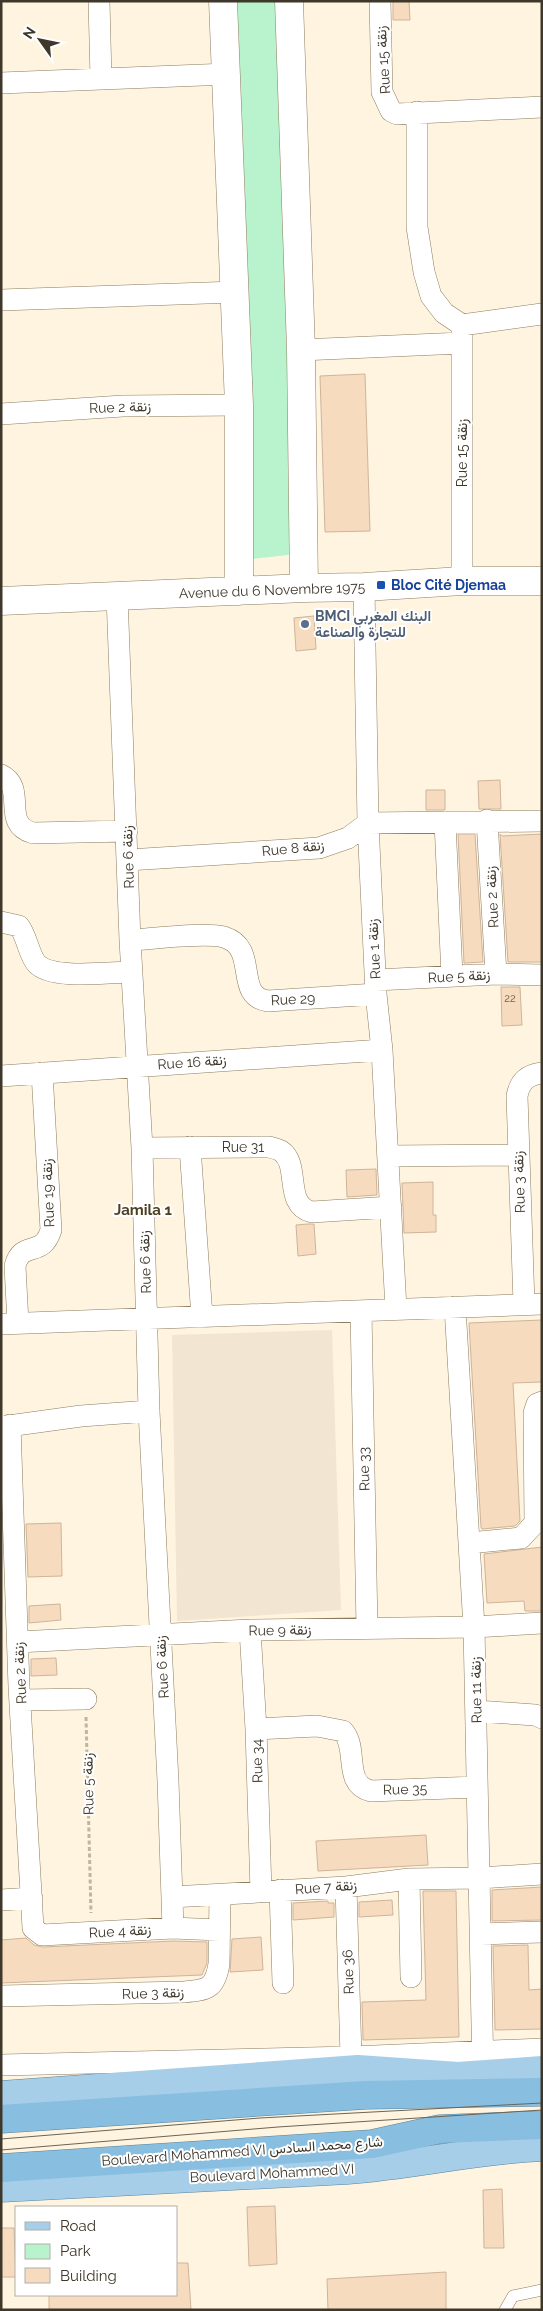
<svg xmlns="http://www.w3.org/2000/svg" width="543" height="2311" font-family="Raleway,Vazirmatn,sans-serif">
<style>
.education{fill:#f2e5d2}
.green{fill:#b9f3cd}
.building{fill:#f6dbbf;stroke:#ceb49a}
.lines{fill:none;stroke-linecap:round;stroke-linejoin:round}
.service-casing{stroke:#8c7c5e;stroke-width:12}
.minor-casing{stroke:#8c7c5e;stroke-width:22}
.tertiary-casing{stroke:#8c7c5e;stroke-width:29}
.primary-casing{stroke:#5b849c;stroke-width:29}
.trunk-casing{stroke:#5b849c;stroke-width:29}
.path{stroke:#bfb5a4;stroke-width:3;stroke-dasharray:4 2.5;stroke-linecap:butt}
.service{stroke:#fff;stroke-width:11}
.minor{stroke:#fff;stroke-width:21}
.tertiary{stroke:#fff;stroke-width:28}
.primary{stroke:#a6cee8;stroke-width:28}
.trunk{stroke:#88bee0;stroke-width:28}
.tram{stroke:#6c6455;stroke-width:1}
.transit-dot{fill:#1a4fb4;stroke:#fff;stroke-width:2}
.service-dot{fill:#5c6f8a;stroke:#fff;stroke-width:2}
.labels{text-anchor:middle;stroke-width:4;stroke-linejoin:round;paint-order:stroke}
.number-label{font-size:11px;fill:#6c604f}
.street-label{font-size:14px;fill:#3e372a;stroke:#fff}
.transit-label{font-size:14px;font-weight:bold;fill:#164399;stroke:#fff;text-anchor:start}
.service-label{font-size:14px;font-weight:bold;fill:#4e5e75;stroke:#fff;text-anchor:start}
.neighbourhood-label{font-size:15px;font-weight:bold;fill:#4d3f23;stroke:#fff}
</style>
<rect width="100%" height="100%" fill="#fff4e0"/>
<path class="education" d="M332 1330 341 1610 177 1621 172 1335Z"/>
<path class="green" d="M231 1H283L297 554 252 559Z"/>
<path class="building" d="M393 1H409L410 20H393Z
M365 374 370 531 325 532 320 376Z
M314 616 316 649 296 651 294 618Z
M500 780 501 809H479L478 781Z
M426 790H445V810H426Z
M458 834H475L483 962 464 963Z
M500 834 502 836 542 834V962H508Z
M501 987H520L522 1025 502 1026Z
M376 1169 377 1195 347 1197 346 1170Z
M433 1182V1215H436V1232L404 1233 402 1183Z
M308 1224H314L316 1254 298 1256 296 1225Z
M542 1320V1382L513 1383 520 1521 515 1526 482 1529 481 1527 469 1323Z
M61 1523 62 1576 28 1577 26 1524Z
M542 1547V1611H525L524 1601 487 1603 484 1554Z
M60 1604 61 1620 29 1623V1606Z
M56 1658 57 1675 31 1676V1659Z
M426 1835 428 1865 318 1871 316 1841Z
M542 1887V1920L492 1921V1890Z
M423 1891H456L459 2037 363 2040 362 2002 426 2000Z
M392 1900 393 1915 359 1917V1902Z
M328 1901V1903H334V1917L293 1920V1903Z
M261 1937 263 1970 230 1972 232 1939Z
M26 1938 34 1945 43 1947 173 1941 207 1942V1963L202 1975 1 1983V1940Z
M528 1945 529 1990 542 1989V2029L495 2030 493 1946Z
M502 2189 504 2248H484L483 2190Z
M275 2206 277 2264 249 2266 247 2207Z
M1 2228H14L16 2277H1Z
M176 2263H188L191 2310H49V2295H176Z
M446 2272V2310H328L327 2279Z"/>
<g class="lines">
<g class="service-casing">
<path id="service" d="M505 2310 513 2296 542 2290"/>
</g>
<g class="minor-casing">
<path id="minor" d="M99 1 101 79
M380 1 382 92 391 111 397 114 542 107
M1 83 228 74
M417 112V227L424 272 431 296 444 313 462 325 542 314
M1 300 236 292
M301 350 462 343
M1 414 123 406 239 405
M462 581V325
M364 587 368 823 376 994 382 1050 396 1309
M117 596 130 940 142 1148 149 1411 168 1781 173 1928
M1 775C28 788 0 824 33 833L127 831
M487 820 496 974
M445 822 452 976
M128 860 319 848 348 838 368 823 542 821
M1 922 19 926C27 936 29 956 37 964 53 980 110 972 132 972
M130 940C152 939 205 932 224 937 260 948 233 996 268 1001L376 994
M376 980 496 974 542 975
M1 1076 382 1050
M190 1147 202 1317
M142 1148 269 1147C273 1148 278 1149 281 1151 301 1164 283 1205 312 1212L391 1207
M388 1156 518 1155
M524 1304 517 1096C520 1081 527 1075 542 1073
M455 1307 474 1627 483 2074
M361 1311 367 1628
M18 1323 15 1266C22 1239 42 1259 51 1230L42 1073
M1 1324 542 1304
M10 1425 19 1687 33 1928 42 1935 173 1928 219 1930
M1 1427 81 1416 149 1411
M469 1543 521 1538 535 1523 534 1413 537 1404 542 1402
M250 1630 256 1729 261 1892
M18 1642 250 1630 474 1627 542 1623
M21 1700 86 1699
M477 1711 535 1715 542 1718
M256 1729 317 1726 343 1731C359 1748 342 1784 371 1791L477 1787
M409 1879 411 1977
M346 1887 351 2057
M280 1890 283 1983
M172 1897 346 1887 409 1879 480 1878 542 1874
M1 1900 32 1898
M481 1934 542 1932
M1 1996 184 1992C207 1990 215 1989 219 1964L220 1895
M1 2065 351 2057 542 2049"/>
</g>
<g class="tertiary-casing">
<path id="tertiary" d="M223 1 239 405V591
M289 1 301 350 304 588
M1 601 304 588 364 587 462 581H542"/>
</g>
<g class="primary-casing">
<path id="primary" d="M1 2095 358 2069 458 2076 542 2070
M1 2188 348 2170C413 2165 476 2150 542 2147"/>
</g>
<g class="trunk-casing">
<path id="trunk" d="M1 2119 365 2095 542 2092
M1 2168 372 2144 440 2129 542 2125"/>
</g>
<path class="path" d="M86 1717 91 1913"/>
<use href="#service" class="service"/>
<use href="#minor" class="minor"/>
<use href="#tertiary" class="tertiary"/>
<use href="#primary" class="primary"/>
<use href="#trunk" class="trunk"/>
<path class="tram" d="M1 2139 260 2118 542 2103
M1 2150 278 2127 542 2110"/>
</g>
<rect class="transit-dot" x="376" y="580" width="10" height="10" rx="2.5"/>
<circle class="service-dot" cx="305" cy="624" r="5"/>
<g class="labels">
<g class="number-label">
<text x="510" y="1002">22</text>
</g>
<g class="street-label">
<text transform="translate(383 60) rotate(-94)" y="5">Rue 15 زنقة</text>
<text transform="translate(120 407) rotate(-2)" y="5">Rue 2 زنقة</text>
<text transform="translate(462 453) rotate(-90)" y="5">Rue 15 زنقة</text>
<text transform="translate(272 590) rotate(-2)" y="5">Avenue du 6 Novembre 1975</text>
<text transform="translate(293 848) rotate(-6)" y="5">Rue 8 زنقة</text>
<text transform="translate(128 857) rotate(-92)" y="5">Rue 6 زنقة</text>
<text transform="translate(492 897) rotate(-93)" y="5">Rue 2 زنقة</text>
<text transform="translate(374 949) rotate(-93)" y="5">Rue 1 زنقة</text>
<text transform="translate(459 976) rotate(-3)" y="5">Rue 5 زنقة</text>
<text transform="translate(293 999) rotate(-3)" y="5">Rue 29</text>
<text transform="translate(192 1062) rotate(-4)" y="5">Rue 16 زنقة</text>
<text x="243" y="1152">Rue 31</text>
<text transform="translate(519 1182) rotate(-92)" y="5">Rue 3 زنقة</text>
<text transform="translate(48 1193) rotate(-92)" y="5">Rue 19 زنقة</text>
<text transform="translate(145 1262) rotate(-92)" y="5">Rue 6 زنقة</text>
<text transform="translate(364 1469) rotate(-91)" y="5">Rue 33</text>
<text transform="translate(280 1630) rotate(-1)" y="5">Rue 9 زنقة</text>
<text transform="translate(162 1667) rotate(-93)" y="5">Rue 6 زنقة</text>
<text transform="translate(20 1673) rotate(-93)" y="5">Rue 2 زنقة</text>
<text transform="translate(476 1690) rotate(-91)" y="5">Rue 11 زنقة</text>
<text transform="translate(257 1761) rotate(-91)" y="5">Rue 34</text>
<text transform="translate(88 1784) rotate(-91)" y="5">Rue 5 زنقة</text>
<text transform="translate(405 1789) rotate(-2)" y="5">Rue 35</text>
<text transform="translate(326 1887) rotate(-4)" y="5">Rue 7 زنقة</text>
<text transform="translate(120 1931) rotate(-3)" y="5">Rue 4 زنقة</text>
<text transform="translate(348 1972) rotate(-92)" y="5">Rue 36</text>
<text transform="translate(153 1993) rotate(-2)" y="5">Rue 3 زنقة</text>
<text transform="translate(242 2151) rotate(-4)" y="5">Boulevard Mohammed VI شارع محمد السادس</text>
<text transform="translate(272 2173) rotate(-3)" y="5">Boulevard Mohammed VI</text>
</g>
<g class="transit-label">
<text x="391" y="590">Bloc Cité Djemaa</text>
</g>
<g class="service-label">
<text x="315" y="621">BMCI البنك المغربي<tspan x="315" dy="16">للتجارة والصناعة</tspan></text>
</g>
<g class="neighbourhood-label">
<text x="143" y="1215">Jamila 1</text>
</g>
</g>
<rect width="543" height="2311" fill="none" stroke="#3e372a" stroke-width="5"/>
<rect x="15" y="2206" width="162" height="90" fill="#ffffff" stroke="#b2afaa"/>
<rect x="25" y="2222" width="25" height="8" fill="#a6cee8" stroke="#b2afaa"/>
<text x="60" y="2231" font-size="15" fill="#3e372a">Road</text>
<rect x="25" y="2244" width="25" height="15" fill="#b9f3cd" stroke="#b2afaa"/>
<text x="60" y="2256" font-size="15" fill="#3e372a">Park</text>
<rect x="25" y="2268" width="25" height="15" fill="#f6dbbf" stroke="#b2afaa"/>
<text x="60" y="2281" font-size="15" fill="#3e372a">Building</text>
<g transform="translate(40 40) rotate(303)" stroke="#ffffff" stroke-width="4" paint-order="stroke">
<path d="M0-4L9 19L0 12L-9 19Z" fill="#3e372a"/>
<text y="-8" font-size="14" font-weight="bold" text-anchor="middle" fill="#3e372a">N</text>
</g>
</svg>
